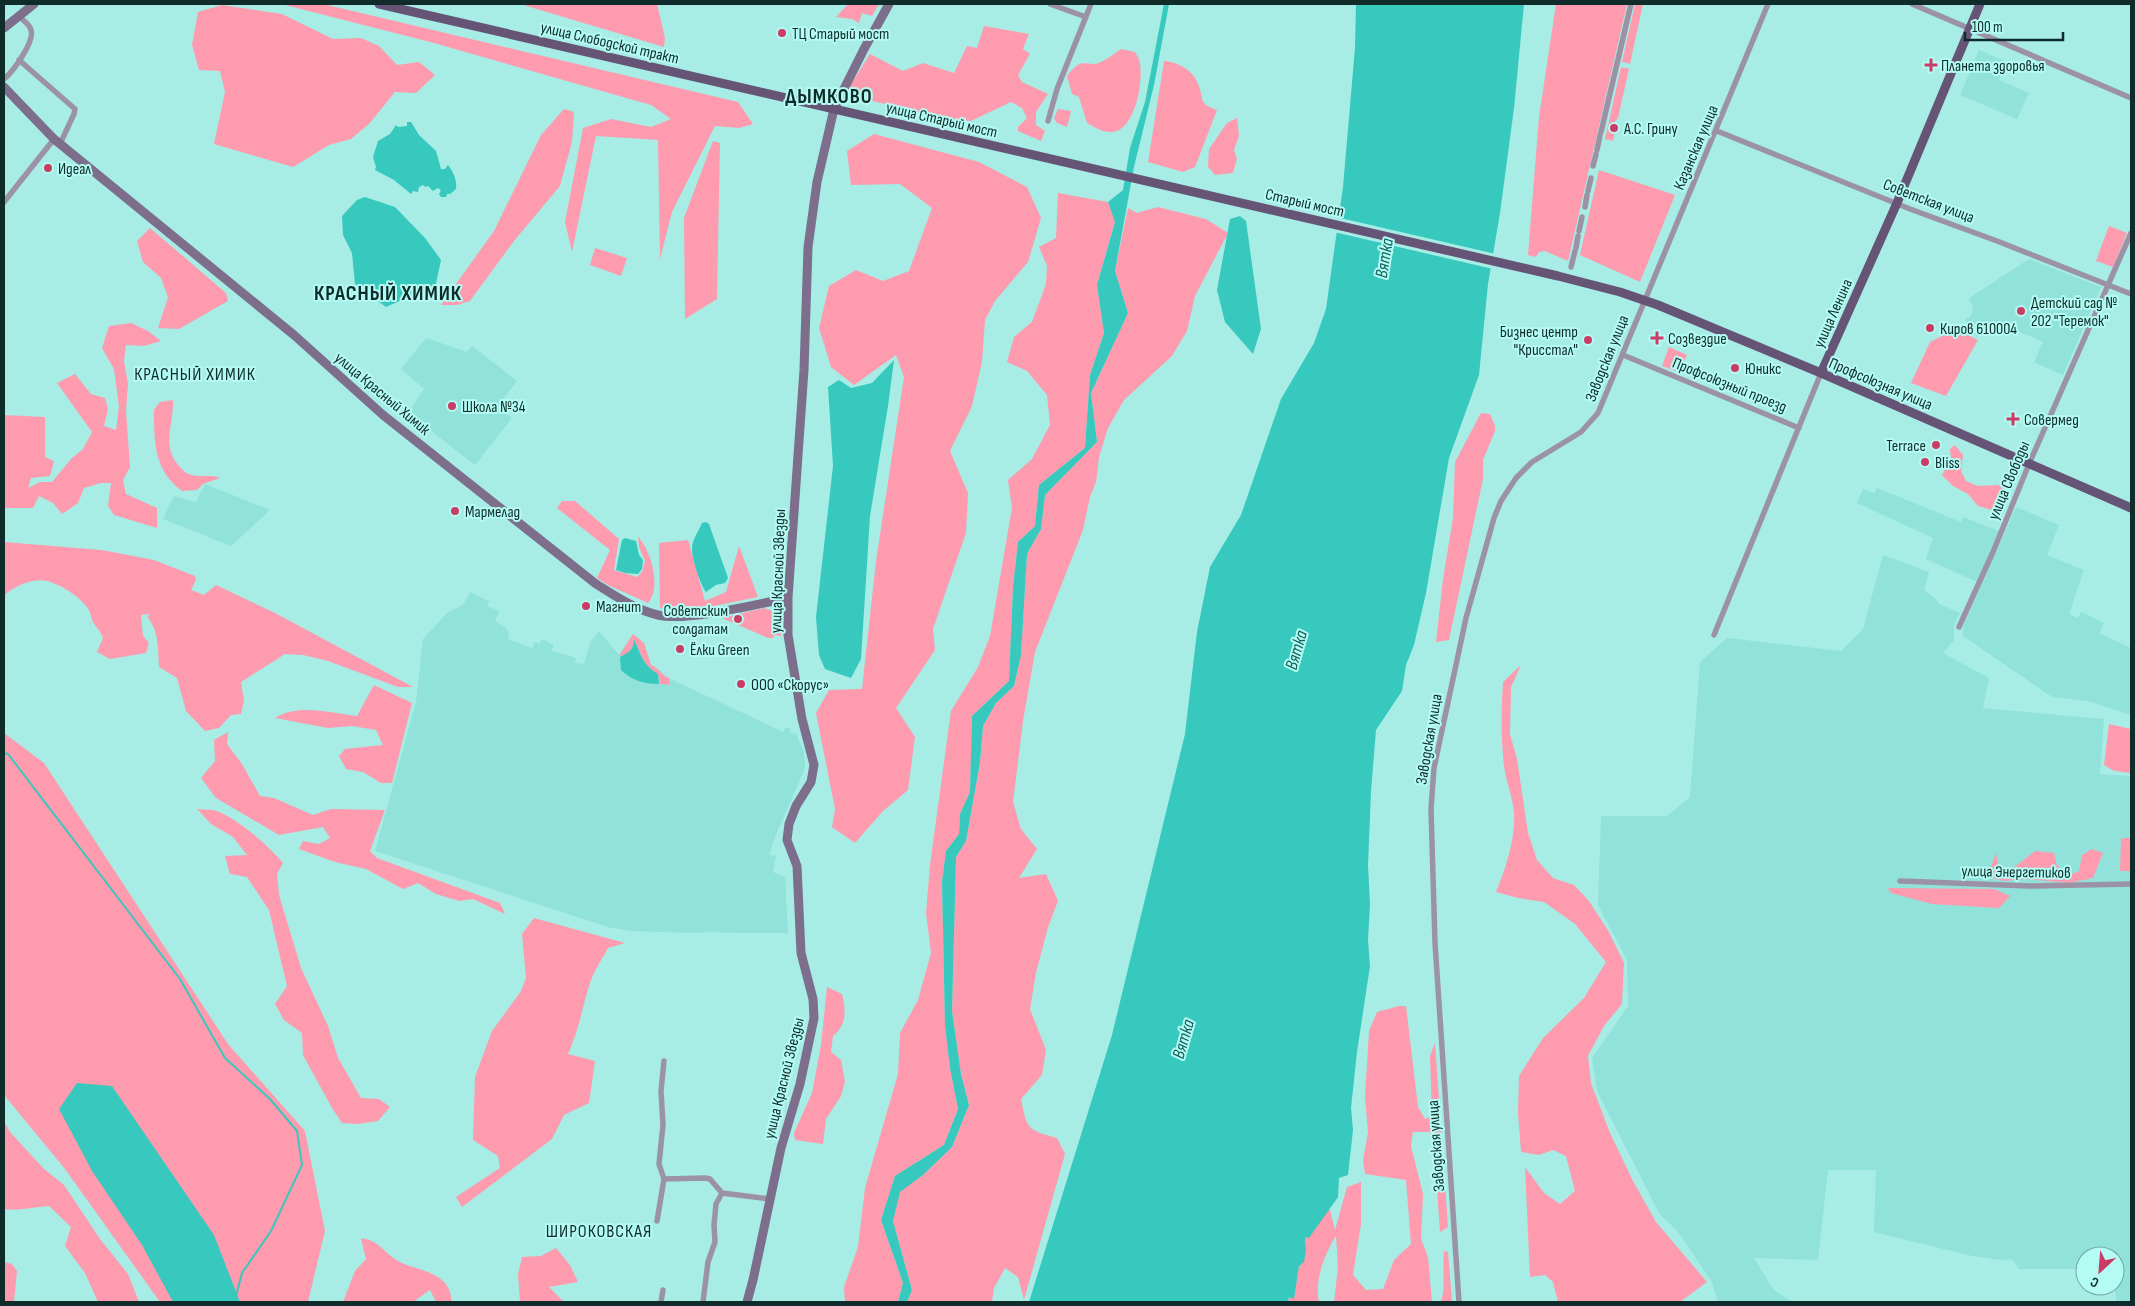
<svg xmlns="http://www.w3.org/2000/svg" width="2135" height="1306" font-family="'Sofia Sans Condensed',sans-serif">
<style>
.built{fill:#91e2da}
.green{fill:#fe9bae}
.water{fill:#37c8be}
.pier{fill:#a7ede6}
.lines{fill:none;stroke-linecap:round;stroke-linejoin:round}
.stream{stroke:#37c8be;stroke-width:2}
.street{stroke:#9c92a6;stroke-width:5.5}
.secondary{stroke:#7d6e8b;stroke-width:9}
.primary{stroke:#665477;stroke-width:9}
.poi-dot{fill:#cb3c64;stroke:#b4fbf3;stroke-width:2}
.labels{text-anchor:middle;stroke-width:4;stroke-linejoin:round;paint-order:stroke}
.poi-label{font-size:16px;fill:#0f2c2a;stroke:#b4fbf3;text-anchor:start}
.street-label{font-size:16px;fill:#0f2c2a;stroke:#b4fbf3}
.water-label{font-size:18px;font-style:italic;fill:#13615c;stroke:#b4fbf3}
.neighbourhood-label{font-size:18px;letter-spacing:1px;fill:#0f2c2a;stroke:#b4fbf3}
.district-label{font-size:21px;font-weight:bold;letter-spacing:1px;fill:#0f2c2a;stroke:#b4fbf3}
</style>
<rect width="100%" height="100%" fill="#a7ede6"/>
<path class="built" d="M1979 50 2007 62 1999 80 2029 93 2017 119 1960 95Z
M2029 259 2101 287 2063 375 2034 362 2043 342 2000 323 1977 337 1965 320 1972 315 1973 307 1969 298Z
M426 338 467 352 472 346 517 381 497 407 512 418 475 465 408 413 424 389 401 369Z
M205 484 270 510 231 546 163 519 174 496 196 502Z
M1877 488 1961 522 1963 517 1999 531 1977 582 1926 559 1933 538 1857 503 1863 489 1874 493Z
M2016 507 2059 525 2047 555 2084 570 2069 614 2078 618 2081 612 2104 623 2100 633 2131 648V715L2088 701 2052 697 1963 636V627Z
M1883 555 1929 572 1924 590 1934 597 1939 604 1960 613 1954 625V640L1943 653 1989 678 1983 708 2104 719 2100 774 2131 776V1302H2117L2114 1286 2115 1256H2085V1269H2019L2012 1259 2001 1260 1972 1256 1874 1232 1876 1170H1828L1818 1260 1754 1258 1773 1289 1792 1302H1718L1712 1282 1678 1232 1659 1213 1597 1091 1592 1058 1628 1006 1627 960 1598 905 1601 816H1667L1690 797 1700 662 1727 638 1841 651 1863 629Z
M470 592 489 601 487 606 499 611 495 621 506 628 509 633 508 639 532 648 535 642 539 644 542 639 554 645 552 651 576 658 575 663 584 664 590 643 599 631 619 655 633 634 644 643 651 666 660 670 664 676 775 728 783 732 786 727 791 729 789 733 796 734 804 752 805 768 775 837 769 855 776 856 773 872 785 877 788 933H731L713 932 691 933 632 931 611 928 375 851 416 702 423 639 448 612 463 605Z"/>
<path class="green" d="M281 4H323L738 102 753 124 739 128 715 126 672 212 660 259 658 140 596 136 572 252 565 222 583 128 611 119 651 127 671 119 651 105 434 43Z
M520 4H657L665 38 664 47Z
M848 4H879L872 16 862 13 859 23 852 19 836 17Z
M1556 4H1627L1568 261 1545 251 1539 252 1536 257 1528 255 1539 117Z
M1635 4H1643L1630 64 1622 62Z
M222 5 282 14 333 39 361 38 379 46 397 65 419 62 435 75 416 93 395 92 369 124 351 139 329 145 293 167 214 144 225 92 220 71 199 70 192 45 198 12Z
M984 26 1029 34 1023 49 1030 54 1018 75 1022 82 1048 94 1036 112V125L1045 131 1041 141 1018 131V127L1027 118 1022 108 1011 102 971 121 943 118 852 96 848 89 870 54 903 71 923 63 954 73 967 46 977 48Z
M1121 49 1135 52C1137 55 1139 59 1140 63 1143 82 1136 128 1113 132 1103 133 1095 127 1087 123L1079 97 1072 94 1067 76C1083 54 1087 69 1101 62 1108 59 1115 53 1121 49Z
M1164 61C1178 62 1193 70 1198 84 1205 100 1197 103 1217 110L1195 167 1183 172 1148 162Z
M1621 67 1629 69 1618 118 1610 127 1615 132 1613 141 1605 139Z
M564 109 574 112 572 142 560 186 514 241 470 301 457 305H441L494 231 541 135Z
M1058 109 1071 111 1067 127 1057 123 1054 118Z
M1237 118 1239 136 1234 150 1237 159 1233 173 1215 175 1208 167 1209 149 1227 123Z
M874 134 979 162 1027 187 1041 218 1028 262 995 301 985 320 982 362 972 406 950 451 968 493 966 533 933 629 935 650 896 708 915 737 908 790 883 811 855 843 832 827 835 809 816 713 829 690 862 689 876 561 904 377 896 355 854 385 831 367 819 328 829 286 856 270 883 281 909 271 932 208 900 184 851 185 847 151Z
M713 141 720 143 717 299 685 319 684 218Z
M1599 170 1675 195 1640 282 1580 255Z
M1058 193 1108 202 1115 221 1097 285 1104 333 1090 375 1085 448 1039 485 1035 526 1018 542 1013 587 1009 681 972 716 970 792 960 814 959 834 946 851 942 882 945 1025 950 1068 958 1109 944 1145 895 1176 881 1220 903 1283 898 1302H845L844 1287 858 1247 865 1188 898 1074 900 1033 918 1000 931 953 926 913 930 865 951 711 978 667 990 636 1012 508 1008 480 1032 459 1050 425 1047 395 1027 371 1007 362 1014 337 1032 322 1046 284 1047 266 1039 247 1056 238Z
M1158 207 1206 219 1228 233 1195 296 1187 331 1172 356 1124 400 1108 428 1099 457 1096 482 1090 497 1083 530 1035 652 1023 721 1013 802 1021 829 1037 849 1019 878 1046 874 1058 901 1048 927 1036 973 1030 1009 1046 1050 1042 1075 1021 1099C1027 1129 1027 1130 1057 1138L1065 1154 1024 1300 1018 1277 1005 1268 994 1288 992 1302H907L912 1290 893 1221 900 1191 923 1175 952 1147 969 1105 961 1074 952 1011 956 857 966 841 980 762 983 726 996 703 1014 686 1021 655 1027 554 1041 529 1045 495 1097 442 1091 393 1128 313 1115 271 1128 208 1137 213Z
M2109 226 2127 233 2113 267 2096 261Z
M150 228 226 293 228 301 179 329 158 328 168 297 161 278 143 262 137 241Z
M595 248 627 258 621 276 590 265Z
M131 323 148 331 161 341 144 346 126 345 124 361 128 384 126 411 130 467 123 480 126 494 157 508V528L114 515 108 506 111 483H101L84 488 78 503 62 514 53 503 39 496 33 508H4V415L45 417V457L54 461 50 476 31 478 28 488 40 482H52L71 459 83 449 92 432 57 383 75 374 91 394 105 398 108 409 104 426 116 430 119 407 114 369 102 348 109 326Z
M1956 329 1978 340 1946 396 1911 383 1930 342Z
M1669 347 1687 355 1679 372 1662 366Z
M173 400C174 425 160 446 180 467 183 470 185 473 189 474 199 478 211 474 220 478L203 484 197 490 182 491C154 470 154 443 154 410L160 402Z
M1481 413 1490 414 1495 426V431L1483 460V479L1449 640 1436 642 1443 579 1453 518 1455 462Z
M1955 445 1963 455 1961 471 1966 481 1978 486 1998 485 2008 492 1998 512 1978 506 1968 494 1953 486 1942 475 1951 459 1950 449Z
M562 501H575L619 539 614 570 637 577 642 572 645 561 639 547 638 537C651 550 662 588 648 603L608 585 597 578 610 550 557 508Z
M688 540 705 601 726 592 739 546 758 597 680 613 660 608 659 543Z
M4 542 102 550 154 560 195 576 196 580 191 590 204 595 216 585 275 613 413 687H398L328 661 303 655 285 654 241 682 244 701 241 714 231 715 219 728 205 731 186 711 177 678 159 667C158 650 159 631 148 618L149 614 141 615 143 636 149 643 146 653 110 659 97 652 103 638C101 631 96 628 93 622 91 618 91 614 89 610 82 598 62 585 47 581 34 578 13 586 4 596Z
M764 608 781 614V636L774 635 773 638H768L722 618Z
M633 634 644 643 651 665C660 669 661 675 669 678V685L660 684 658 674C644 666 641 655 635 641L628 654 619 656Z
M1521 665 1511 687 1510 734 1517 759 1528 833 1537 860 1553 878 1574 885 1589 901 1609 932 1624 963 1622 1004 1604 1026 1588 1056 1591 1083 1610 1133 1632 1179 1656 1222 1707 1282 1680 1302H1558L1553 1282 1545 1275 1530 1277 1525 1167 1544 1193 1560 1204 1575 1191 1566 1156 1553 1150 1539 1155 1521 1152 1518 1113 1519 1076 1543 1038 1584 998 1606 962 1575 924 1544 902 1518 898 1496 892C1506 868 1516 837 1514 811 1512 796 1506 781 1504 766 1501 738 1501 710 1503 682Z
M374 685 412 703 392 783H381L363 772 346 769 339 756 345 749 383 745 376 730 352 726 328 728 275 718C299 703 330 713 357 716Z
M2109 724 2131 729V773L2114 771 2104 765Z
M228 732 227 744 242 764 260 796 274 798 313 815 331 809 385 810 370 851 377 858 500 903 505 914 473 899 459 901 436 894 418 883 403 889 366 869 335 862 299 849 303 841 319 844 330 838 323 827 279 835 216 798 201 778 215 761 214 740Z
M4 733 44 763 228 1044 305 1131 325 1231 308 1302H160L65 1169 4 1095Z
M197 809C203 810 212 809 217 811 238 819 269 846 283 863L277 874 279 895 301 968 328 1026 338 1058 361 1098 379 1099 390 1107 378 1121 358 1124 342 1123 332 1108 303 1055 302 1033 284 1020 275 1004 287 986 269 910 247 877 230 874 225 856 247 855 233 837 211 824Z
M2121 838H2131V871H2120Z
M2092 849 2103 853 2093 878 2069 883 2026 879 2004 881 1991 878 1990 870 1996 853 1998 864 2009 869 2016 866 2035 851 2054 853 2057 866 2070 875 2079 871 2082 855Z
M1888 888 1994 889 2010 896 1999 908 1932 904 1891 893Z
M534 918 625 943 608 948C602 959 594 971 590 983 582 1008 579 1030 568 1054L595 1061 589 1103 564 1115 552 1139 462 1207 456 1197 500 1168 498 1156 473 1140 475 1077 492 1031 521 991 526 978 522 934Z
M827 987 842 994C846 1011 847 1025 833 1036L831 1052 841 1060 845 1082 841 1096 826 1119 823 1144 795 1140 794 1133 812 1093 821 1045Z
M1399 1006H1406L1418 1107 1425 1119 1432 1116 1430 1056 1435 1043 1448 1227 1440 1232 1434 1145 1430 1132H1413L1411 1146 1423 1194 1421 1239 1428 1257 1432 1302H1334L1338 1267 1336 1235C1325 1255 1314 1279 1319 1302H1288L1289 1297 1294 1298 1299 1266 1306 1250 1305 1236 1324 1204 1330 1210 1335 1230 1347 1187 1361 1182V1224L1353 1275 1366 1290 1383 1289 1394 1260 1411 1244 1406 1180 1365 1174 1363 1160 1368 1132 1365 1097 1369 1031 1377 1012Z
M4 1121 10 1132 44 1169 64 1185 100 1239 128 1274 139 1302H98L85 1273 65 1246 71 1227 49 1206C33 1207 20 1211 4 1209Z
M361 1238C381 1241 383 1253 400 1262 414 1269 431 1270 443 1281 449 1286 451 1295 452 1302H436L430 1290 413 1302H343L355 1271 366 1259Z
M556 1248 570 1265 578 1282 549 1287 564 1302H520L518 1274 522 1257 541 1256Z
M1444 1251 1448 1252 1452 1302H1441C1446 1286 1442 1268 1444 1251Z
M4 1262 12 1264 17 1271 14 1302H4Z"/>
<path class="water" d="M1164 4H1169L1154 85 1134 167 1115 271 1128 313 1091 393 1097 442 1045 495 1041 529 1027 554 1021 655 1014 686 996 703 983 726 980 762 966 841 956 857 952 1011 961 1074 969 1105 952 1147 923 1175 900 1192 893 1221 912 1290 907 1302H898L903 1283 881 1220 895 1176 944 1145 958 1109 950 1068 945 1025 942 882 946 851 959 834 960 814 970 792 972 716 1009 681 1013 587 1018 542 1035 526 1039 485 1085 448 1090 375 1104 333 1097 285 1115 222 1108 202 1123 190 1130 148 1145 102Z
M1356 4H1524L1514 108 1500 213 1488 284 1479 375 1449 458 1426 593 1414 645 1406 665 1402 691 1376 730 1371 791 1368 865 1370 904 1368 940 1370 966 1357 1052 1351 1108 1353 1130 1348 1175 1339 1178 1338 1197 1309 1238 1305 1237 1306 1250 1304 1262 1299 1266 1294 1299 1289 1297 1288 1302H1029L1112 1035 1185 734 1197 632 1210 567 1241 515 1281 399 1314 343 1326 309 1343 187 1355 48Z
M407 122H411L419 135 436 151 441 169H445L448 165C454 173 457 180 456 189L450 194H447L446 197H441L439 194 441 190 438 188 433 191 428 186 425 187 423 185 419 187 418 192 413 191 411 194 394 180 375 170 376 167 373 157 378 141 390 134 396 125 398 127 407 126Z
M365 197 395 207 425 238 441 260 435 288 421 300H402L386 307 355 284 352 253 343 235 342 216 357 200Z
M1240 216 1246 221 1261 329 1253 354 1225 322 1217 290 1230 219Z
M894 360 888 406 870 516 861 659 851 678 825 669 819 655 816 617 833 466 828 387 839 380 851 388 872 383Z
M706 522 709 524 728 578 725 583 716 585 706 592C700 584 692 559 692 549 692 539 699 531 702 523Z
M625 538 636 541 639 555 643 560 642 569 638 574 625 573 616 570 622 540Z
M634 639C641 655 643 665 658 674L659 684C642 684 632 680 621 670L620 657C628 653 634 650 634 639Z
M77 1083 112 1086 214 1235 240 1302H173L142 1245 92 1171 59 1109Z"/>
<path class="pier" d="M1336 217 1496 254 1493 269 1334 232Z"/>
<g class="lines">
<path class="stream" d="M4 753 8 754 180 979 225 1058 270 1099 297 1131 302 1165 271 1231 242 1273 236 1296"/>
<path class="street" d="M1050 4 1086 17
M1912 4 2131 98
M19 60 75 109 74 114 60 144
M4 79C13 72 35 41 31 30 30 24 22 20 18 15
M1048 121 1057 89 1091 4
M1717 131 1910 209 1997 241 2131 294
M1601 132 1631 4
M1597 150 1600 135
M1593 166 1596 154
M1588 191 1591 178
M4 202 54 139
M1585 207 1587 195
M1579 231 1582 217
M1576 248 1578 236
M1571 267 1575 251
M1623 355 1799 428
M1959 627 1993 552 2029 464 2131 233
M1714 635 1821 373
M1900 881 2030 886 2131 884
M664 1179 705 1178 710 1179 722 1193 770 1199
M657 1221 664 1179 659 1164 663 1125 661 1091 664 1061
M661 1302 663 1290
M703 1302 708 1262 715 1242 714 1225 716 1204 722 1193
M1459 1302 1435 943 1431 809 1434 768 1466 618 1494 518 1501 501 1516 478 1532 462 1581 432 1598 413 1768 4"/>
<path class="secondary" d="M4 28 34 4
M4 87 54 139 294 335 383 415 596 584C615 596 636 610 658 615 688 622 756 604 788 598
M747 1302 753 1280 781 1148 800 1084 814 1018 813 999 801 953 797 866 787 840 789 824 796 806 811 782 814 765 802 719 788 635V598L804 370 808 247 817 182 834 109 864 49 889 4"/>
<path class="primary" d="M379 4 1558 276 1620 292 1658 305 1821 373 2131 508
M1821 373 1897 203 1980 4"/>
</g>
<g class="poi-dot">
<circle cx="782" cy="33" r="5"/>
<path d="M1928.5 57.5h5v5h5v5h-5v5h-5v-5h-5v-5h5z"/>
<circle cx="1614" cy="128" r="5"/>
<circle cx="48" cy="168" r="5"/>
<circle cx="2021" cy="311" r="5"/>
<circle cx="1930" cy="328" r="5"/>
<path d="M1654.5 330.5h5v5h5v5h-5v5h-5v-5h-5v-5h5z"/>
<circle cx="1588" cy="340" r="5"/>
<circle cx="1735" cy="368" r="5"/>
<circle cx="452" cy="406" r="5"/>
<path d="M2010.5 411.5h5v5h5v5h-5v5h-5v-5h-5v-5h5z"/>
<circle cx="1936" cy="445" r="5"/>
<circle cx="1925" cy="462" r="5"/>
<circle cx="455" cy="511" r="5"/>
<circle cx="586" cy="606" r="5"/>
<circle cx="738" cy="619" r="5"/>
<circle cx="680" cy="649" r="5"/>
<circle cx="741" cy="684" r="5"/>
</g>
<g class="labels">
<g class="poi-label">
<text x="792" y="39">ТЦ Старый мост</text>
<text x="1941" y="71">Планета здоровья</text>
<text x="1624" y="134">А.С. Грину</text>
<text x="58" y="174">Идеал</text>
<text x="2031" y="308">Детский сад №<tspan x="2031" dy="18">202 "Теремок"</tspan></text>
<text x="1940" y="334">Киров 610004</text>
<text x="1578" y="337" text-anchor="end">Бизнес центр<tspan x="1578" dy="18">"Крисстал"</tspan></text>
<text x="1668" y="344">Созвездие</text>
<text x="1745" y="374">Юникс</text>
<text x="462" y="412">Школа №34</text>
<text x="2024" y="425">Совермед</text>
<text x="1926" y="451" text-anchor="end">Terrace</text>
<text x="1935" y="468">Bliss</text>
<text x="465" y="517">Мармелад</text>
<text x="596" y="612">Магнит</text>
<text x="728" y="616" text-anchor="end">Советским<tspan x="728" dy="18">солдатам</tspan></text>
<text x="690" y="655">Ёлки Green</text>
<text x="751" y="690">ООО «Скорус»</text>
</g>
<g class="street-label">
<text transform="translate(610 42) rotate(13)" y="6">улица Слободской тракт</text>
<text transform="translate(942 119) rotate(13)" y="6">улица Старый мост</text>
<text transform="translate(1695 147) rotate(-67)" y="6">Казанская улица</text>
<text transform="translate(1929 200) rotate(21)" y="6">Советская улица</text>
<text transform="translate(1305 202) rotate(13)" y="6">Старый мост</text>
<text transform="translate(1832 313) rotate(-66)" y="6">улица Ленина</text>
<text transform="translate(1606 358) rotate(-68)" y="6">Заводская улица</text>
<text transform="translate(1881 383) rotate(23)" y="6">Профсоюзная улица</text>
<text transform="translate(1730 384) rotate(22)" y="6">Профсоюзный проезд</text>
<text transform="translate(383 393) rotate(40)" y="6">улица Красный Химик</text>
<text transform="translate(2008 480) rotate(-67)" y="6">улица Свободы</text>
<text transform="translate(777 571) rotate(-88)" y="6">улица Красной Звезды</text>
<text transform="translate(1428 739) rotate(-80)" y="6">Заводская улица</text>
<text transform="translate(2016 871) rotate(1)" y="6">улица Энергетиков</text>
<text transform="translate(783 1078) rotate(-76)" y="6">улица Красной Звезды</text>
<text transform="translate(1435 1146) rotate(-94)" y="6">Заводская улица</text>
</g>
<g class="water-label">
<text transform="translate(1384 258) rotate(-81)" y="6">Вятка</text>
<text transform="translate(1296 650) rotate(-74)" y="6">Вятка</text>
<text transform="translate(1183 1039) rotate(-74)" y="6">Вятка</text>
</g>
<g class="neighbourhood-label">
<text x="195" y="380">КРАСНЫЙ ХИМИК</text>
<text x="599" y="1237">ШИРОКОВСКАЯ</text>
</g>
<g class="district-label">
<text x="829" y="103">ДЫМКОВО</text>
<text x="388" y="300">КРАСНЫЙ ХИМИК</text>
</g>
</g>
<rect width="2135" height="1306" fill="none" stroke="#0f2c2a" stroke-width="10"/>
<g transform="translate(2100 1271) rotate(206)"><circle r="24" fill="#b4fbf3" stroke="#72a8a3"/>
<path d="M0-4L9 19L0 12L-9 19Z" fill="#cb3c64"/>
<text y="-8" font-size="14" font-weight="bold" text-anchor="middle" fill="#0f2c2a">С</text>
</g>
<path d="M1965 32v8h98v-8" fill="none" stroke="#0f2c2a" stroke-width="2.5"/>
<text x="1972" y="32" font-size="15" fill="#0f2c2a" stroke="#b4fbf3" stroke-width="4" paint-order="stroke">100 m</text>
</svg>
